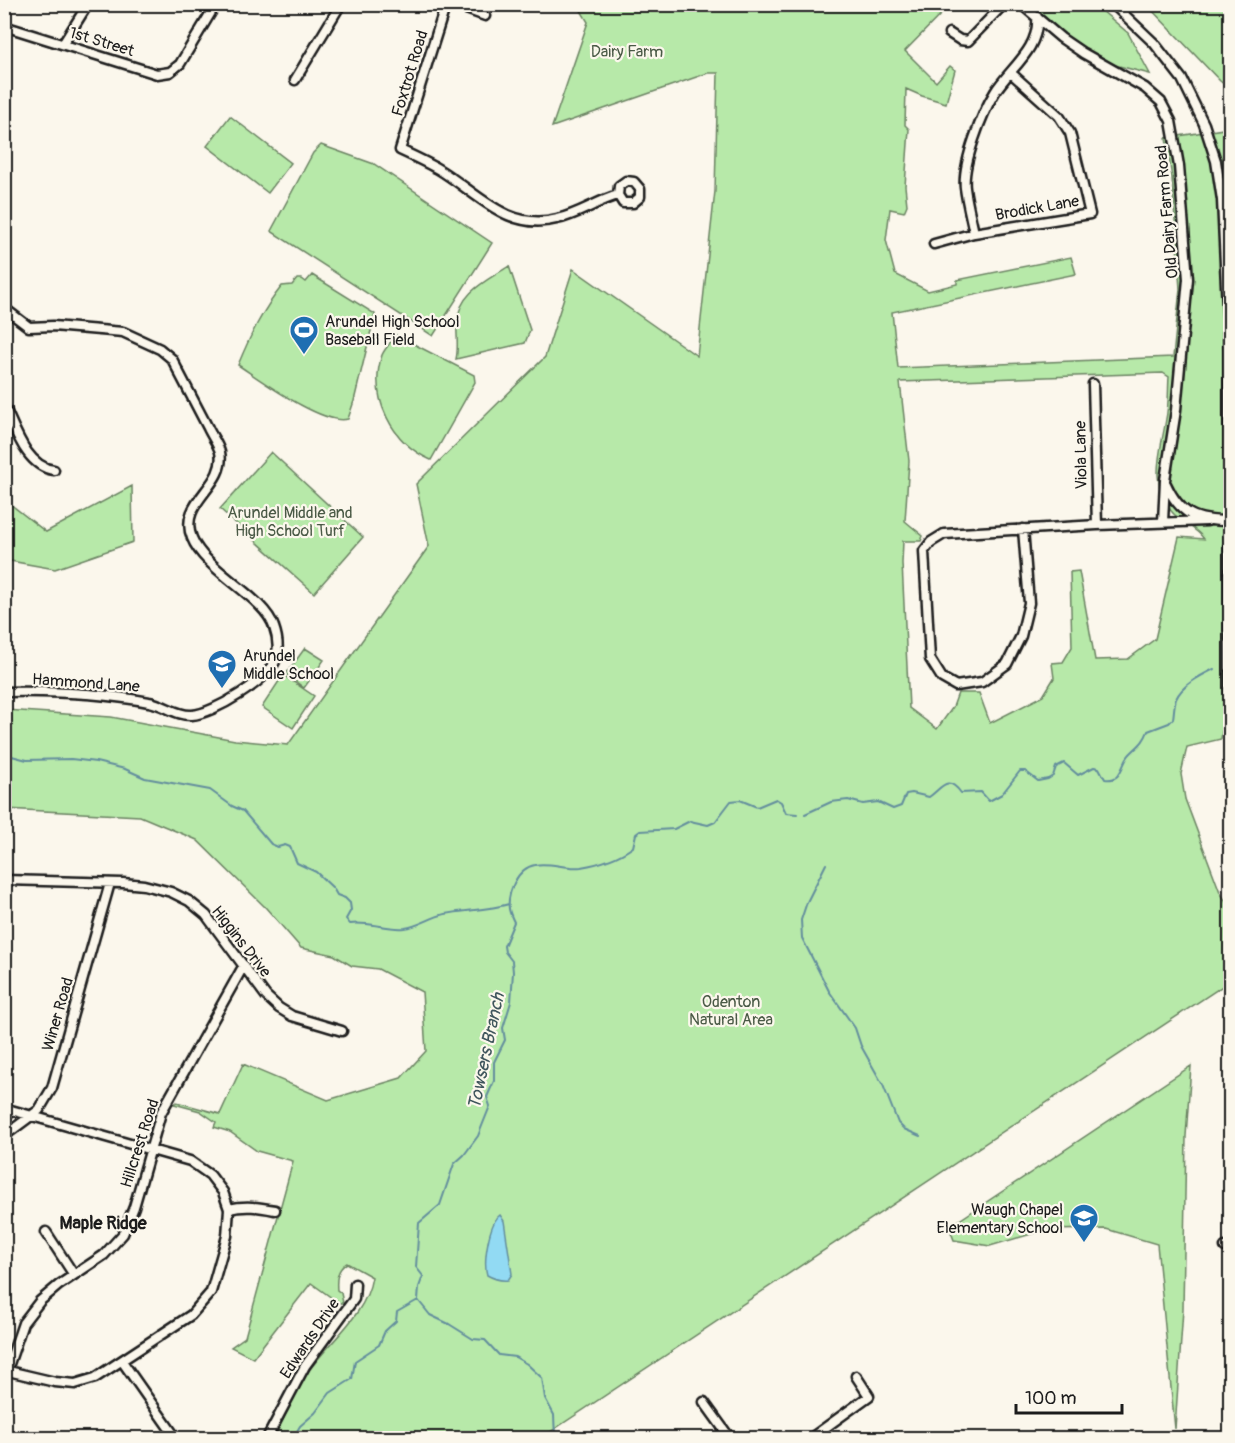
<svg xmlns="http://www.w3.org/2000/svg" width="1235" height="1443" font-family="Pangolin,sans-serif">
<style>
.green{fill:#b7e9a9;stroke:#6a8262;stroke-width:1.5;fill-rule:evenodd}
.water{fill:#92daf3;stroke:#638e9d;stroke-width:1.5}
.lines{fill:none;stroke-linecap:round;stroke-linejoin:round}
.stream{stroke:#638e9d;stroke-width:2}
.minor-casing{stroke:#1c1c1c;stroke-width:13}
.minor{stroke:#fbf7ec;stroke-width:8}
.labels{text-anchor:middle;stroke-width:4.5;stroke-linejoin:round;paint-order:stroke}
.street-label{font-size:16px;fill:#1c1c1c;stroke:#fbf7ec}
.park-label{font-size:16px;fill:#4a5a46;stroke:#fbf7ec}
.poi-label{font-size:16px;fill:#1c1c1c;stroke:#fbf7ec;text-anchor:start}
.water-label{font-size:18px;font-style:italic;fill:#3f555c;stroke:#fbf7ec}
.neighbourhood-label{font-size:18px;font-weight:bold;fill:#1c1c1c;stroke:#fbf7ec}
</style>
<rect width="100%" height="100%" fill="#fbf7ec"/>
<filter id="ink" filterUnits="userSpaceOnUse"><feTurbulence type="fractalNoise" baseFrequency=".0167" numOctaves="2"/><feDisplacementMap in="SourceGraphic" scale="12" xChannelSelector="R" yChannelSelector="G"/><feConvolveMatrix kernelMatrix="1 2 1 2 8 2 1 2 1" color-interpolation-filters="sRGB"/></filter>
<g filter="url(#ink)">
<path class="green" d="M581 5H950L905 51 936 82 950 66 955 70 946 103 922 96 906 89 905 125 909 129 905 186 907 205 904 212 890 209 886 240 895 274 928 291 957 284V280L1071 257 1076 274 892 312 898 368 1173 357 1180 289 1172 178 1166 138 1230 128V741L1222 732 1221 739 1187 747 1181 774 1185 799 1220 892 1230 909V981L541 1438H274C285 1417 295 1393 308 1372 329 1341 366 1316 372 1277L347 1263C337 1269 336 1279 337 1290L341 1293 343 1303H339L311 1283 253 1358 231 1347 245 1337 293 1161 257 1151 230 1132 214 1127 216 1122 200 1111 174 1104 177 1102 220 1114 243 1064 328 1100 401 1078 426 1051 422 992 378 969 352 966 334 955 301 948 266 908 197 840 140 816 5 809V710L111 717 235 740 288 745 429 546 416 484 545 357 573 269 697 356 715 191 718 73H708L552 127 588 22 580 9ZM1163 373 1169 377C1168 391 1169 405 1166 419 1161 451 1148 484 1172 512 1181 523 1196 527 1204 539L1179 537 1155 639 1128 659 1095 660 1079 571 1070 572 1072 647 1063 662 1052 663 1054 678 1043 696 990 723 979 693H958L953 707 937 729 909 708 902 563 903 541H921L923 536 905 521 909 461 900 382Z
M1030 5H1095L1128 33 1150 74 1115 65 1077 44Z
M1147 5H1230V89L1220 81Z
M230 116 291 163 268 193 207 146Z
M321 145 374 164 492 243 433 336 271 231 313 153Z
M509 266 530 330 525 343 456 359C459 347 456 334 457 322 460 291 487 281 509 266Z
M312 275 375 314 354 401 348 419C323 426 261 380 238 365 250 336 262 311 282 286L292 285 297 279H302L306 282Z
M396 335 474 375 475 382 431 460C392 443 368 397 382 355 385 348 392 341 396 335Z
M271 452 363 537 314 593 220 509Z
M132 486 133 542 55 569 5 560V500L46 532Z
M305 648 324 660 304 688 286 674Z
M283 675 314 696 293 728 262 707Z
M1191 1066 1186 1136 1183 1309 1175 1429 1157 1244 1106 1229 1045 1230 990 1246 954 1240 949 1227Z"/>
<path class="water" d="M500 1215 504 1221 512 1274 508 1280C500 1281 494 1279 487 1275 483 1261 489 1223 500 1215Z"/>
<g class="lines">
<path class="stream" d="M4 754 27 760 71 759 96 762 125 769 145 778 210 790 232 806 243 811 271 844 278 847 285 845 290 847 297 863 316 872 333 888 337 895 345 898 350 903 351 910 346 919 350 924C368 921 387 930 405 928 419 926 431 917 445 914 466 910 488 910 509 904
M805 814 831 802 848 800 863 804 878 802 893 809 901 806 906 794 912 793 929 797C942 788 947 774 961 793L981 792 989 801 1002 794 1020 771H1025L1038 781 1048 779 1053 776 1056 767 1064 763 1078 775 1094 767 1099 768 1105 779C1123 782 1121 763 1130 754 1139 745 1144 742 1148 731L1169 723 1173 719C1174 713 1174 705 1176 699 1182 685 1200 676 1214 669
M826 864 807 902 801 920 802 938 829 991 855 1028 861 1046 883 1085 898 1123 904 1129 920 1136
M418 1300 430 1315 449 1324 473 1339 485 1340 499 1355 515 1357 527 1364 542 1378 545 1398 554 1415 555 1438
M293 1438 300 1426 315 1413 330 1393 352 1379 355 1361 379 1345 385 1331 396 1321 397 1312 418 1300 419 1287 423 1276 416 1267 419 1223 440 1205 454 1164 464 1155 478 1136 490 1106 487 1097 494 1081V1062L505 1040 503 1028 511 1002 513 972 512 961 505 952 504 946 514 922C512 918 510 914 509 909 507 893 517 868 535 865 550 862 566 869 581 867 599 864 618 858 633 847L636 834 640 831 674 829 690 821 708 825 715 822 731 801 740 800 757 807 776 799 781 802 786 813 797 814"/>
<g class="minor-casing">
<path id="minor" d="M446 4 400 150C413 156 426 162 438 169 477 192 507 232 557 219 579 214 597 201 618 195L623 203H633L640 197V189L634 182 626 181 619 186 618 195
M452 4 485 16
M1021 4 1061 38 1083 53 1145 88 1161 102 1171 121 1179 166 1188 279 1176 410 1165 480 1163 522
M1113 4 1154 43 1182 79 1204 124 1216 161 1222 200 1229 350 1230 738
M4 26 157 74 170 72 180 64 216 4
M949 33 960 40 968 41 1004 4
M63 44 88 4
M295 80 341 4
M974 233C971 218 967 203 965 188 962 164 982 113 995 92 1010 68 1040 49 1037 17
M934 244 974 233 1090 214 1070 133 1059 116 1011 73
M4 308 29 327 53 326 123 332 160 349 172 359C184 382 196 405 208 428 211 435 218 444 220 452 227 486 177 502 192 538 205 571 264 596 274 627 278 638 279 648 276 659 270 679 213 714 192 715 176 716 164 704 149 702 101 693 53 691 4 692
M1093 384 1097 525
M4 406C15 428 26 467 54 470
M1166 484C1180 515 1196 521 1229 521
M1023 529 1029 603 1021 636 1007 664 982 682 956 686 942 678 930 659 924 551 931 542 944 534 1097 525 1207 521
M4 880 123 883 144 885 171 892 189 901 206 915 266 996 279 1008 292 1016 342 1031
M4 1108 190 1161 210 1175 223 1192 229 1209 227 1236 211 1292 191 1315 95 1378 75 1384 55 1382 4 1370
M4 1136 39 1110 52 1088 110 883
M229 1209C245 1205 259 1207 275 1210
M46 1232 74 1275
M1225 1247H1230
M122 1361 176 1438
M7 1370 23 1323 40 1301 59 1285 104 1255 123 1234 134 1207 161 1113 244 965
M704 1402 730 1438
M267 1438 305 1366 354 1299 355 1284
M811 1438 869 1396 856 1376"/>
</g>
<use href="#minor" class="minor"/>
</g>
</g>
<defs>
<g id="stadium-pin" transform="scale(1.5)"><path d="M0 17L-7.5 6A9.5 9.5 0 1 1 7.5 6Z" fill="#1f6fb2" stroke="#fbf7ec"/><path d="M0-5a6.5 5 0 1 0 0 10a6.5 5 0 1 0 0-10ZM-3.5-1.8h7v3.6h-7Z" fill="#fff"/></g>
<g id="school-pin" transform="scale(1.5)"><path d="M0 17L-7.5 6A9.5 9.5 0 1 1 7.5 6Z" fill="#1f6fb2" stroke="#fbf7ec"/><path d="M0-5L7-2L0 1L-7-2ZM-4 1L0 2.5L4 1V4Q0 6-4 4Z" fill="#fff"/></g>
</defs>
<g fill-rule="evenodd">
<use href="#stadium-pin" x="304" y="330"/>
<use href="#school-pin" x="222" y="664"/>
<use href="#school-pin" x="1084" y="1218"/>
</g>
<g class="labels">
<g class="street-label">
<text transform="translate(102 41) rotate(17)" y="6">1st Street</text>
<text transform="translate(409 73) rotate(-73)" y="6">Foxtrot Road</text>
<text transform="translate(1037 207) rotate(-10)" y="6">Brodick Lane</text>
<text transform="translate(1166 212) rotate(-95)" y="6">Old Dairy Farm Road</text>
<text transform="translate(1080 455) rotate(-91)" y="6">Viola Lane</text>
<text transform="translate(86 682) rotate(4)" y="6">Hammond Lane</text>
<text transform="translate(242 941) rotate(52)" y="6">Higgins Drive</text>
<text transform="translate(57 1014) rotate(-74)" y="6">Winer Road</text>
<text transform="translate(139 1143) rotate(-72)" y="6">Hillcrest Road</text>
<text transform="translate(309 1338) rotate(-56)" y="6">Edwards Drive</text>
</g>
<g class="park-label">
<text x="627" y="57">Dairy Farm</text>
<text x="290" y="518">Arundel Middle and<tspan x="290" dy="18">High School Turf</tspan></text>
<text x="731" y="1007">Odenton<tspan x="731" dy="18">Natural Area</tspan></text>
</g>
<g class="poi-label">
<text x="325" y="327">Arundel High School<tspan x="325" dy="18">Baseball Field</tspan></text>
<text x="243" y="661">Arundel<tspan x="243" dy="18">Middle School</tspan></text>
<text x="1063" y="1215" text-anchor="end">Waugh Chapel<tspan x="1063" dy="18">Elementary School</tspan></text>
</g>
<g class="water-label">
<text transform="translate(486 1051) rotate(-78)" y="6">Towsers Branch</text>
</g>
<g class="neighbourhood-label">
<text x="103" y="1229">Maple Ridge</text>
</g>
</g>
<rect width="1235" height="1443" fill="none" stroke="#fbf7ec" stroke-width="24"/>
<rect x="12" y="12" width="1211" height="1419" fill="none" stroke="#1c1c1c" stroke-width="2" filter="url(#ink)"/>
<path d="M1016 1404v9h106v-9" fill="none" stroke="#1c1c1c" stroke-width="3"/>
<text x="1025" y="1404" font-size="18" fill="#1c1c1c" stroke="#fbf7ec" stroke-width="4.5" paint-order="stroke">100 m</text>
</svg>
